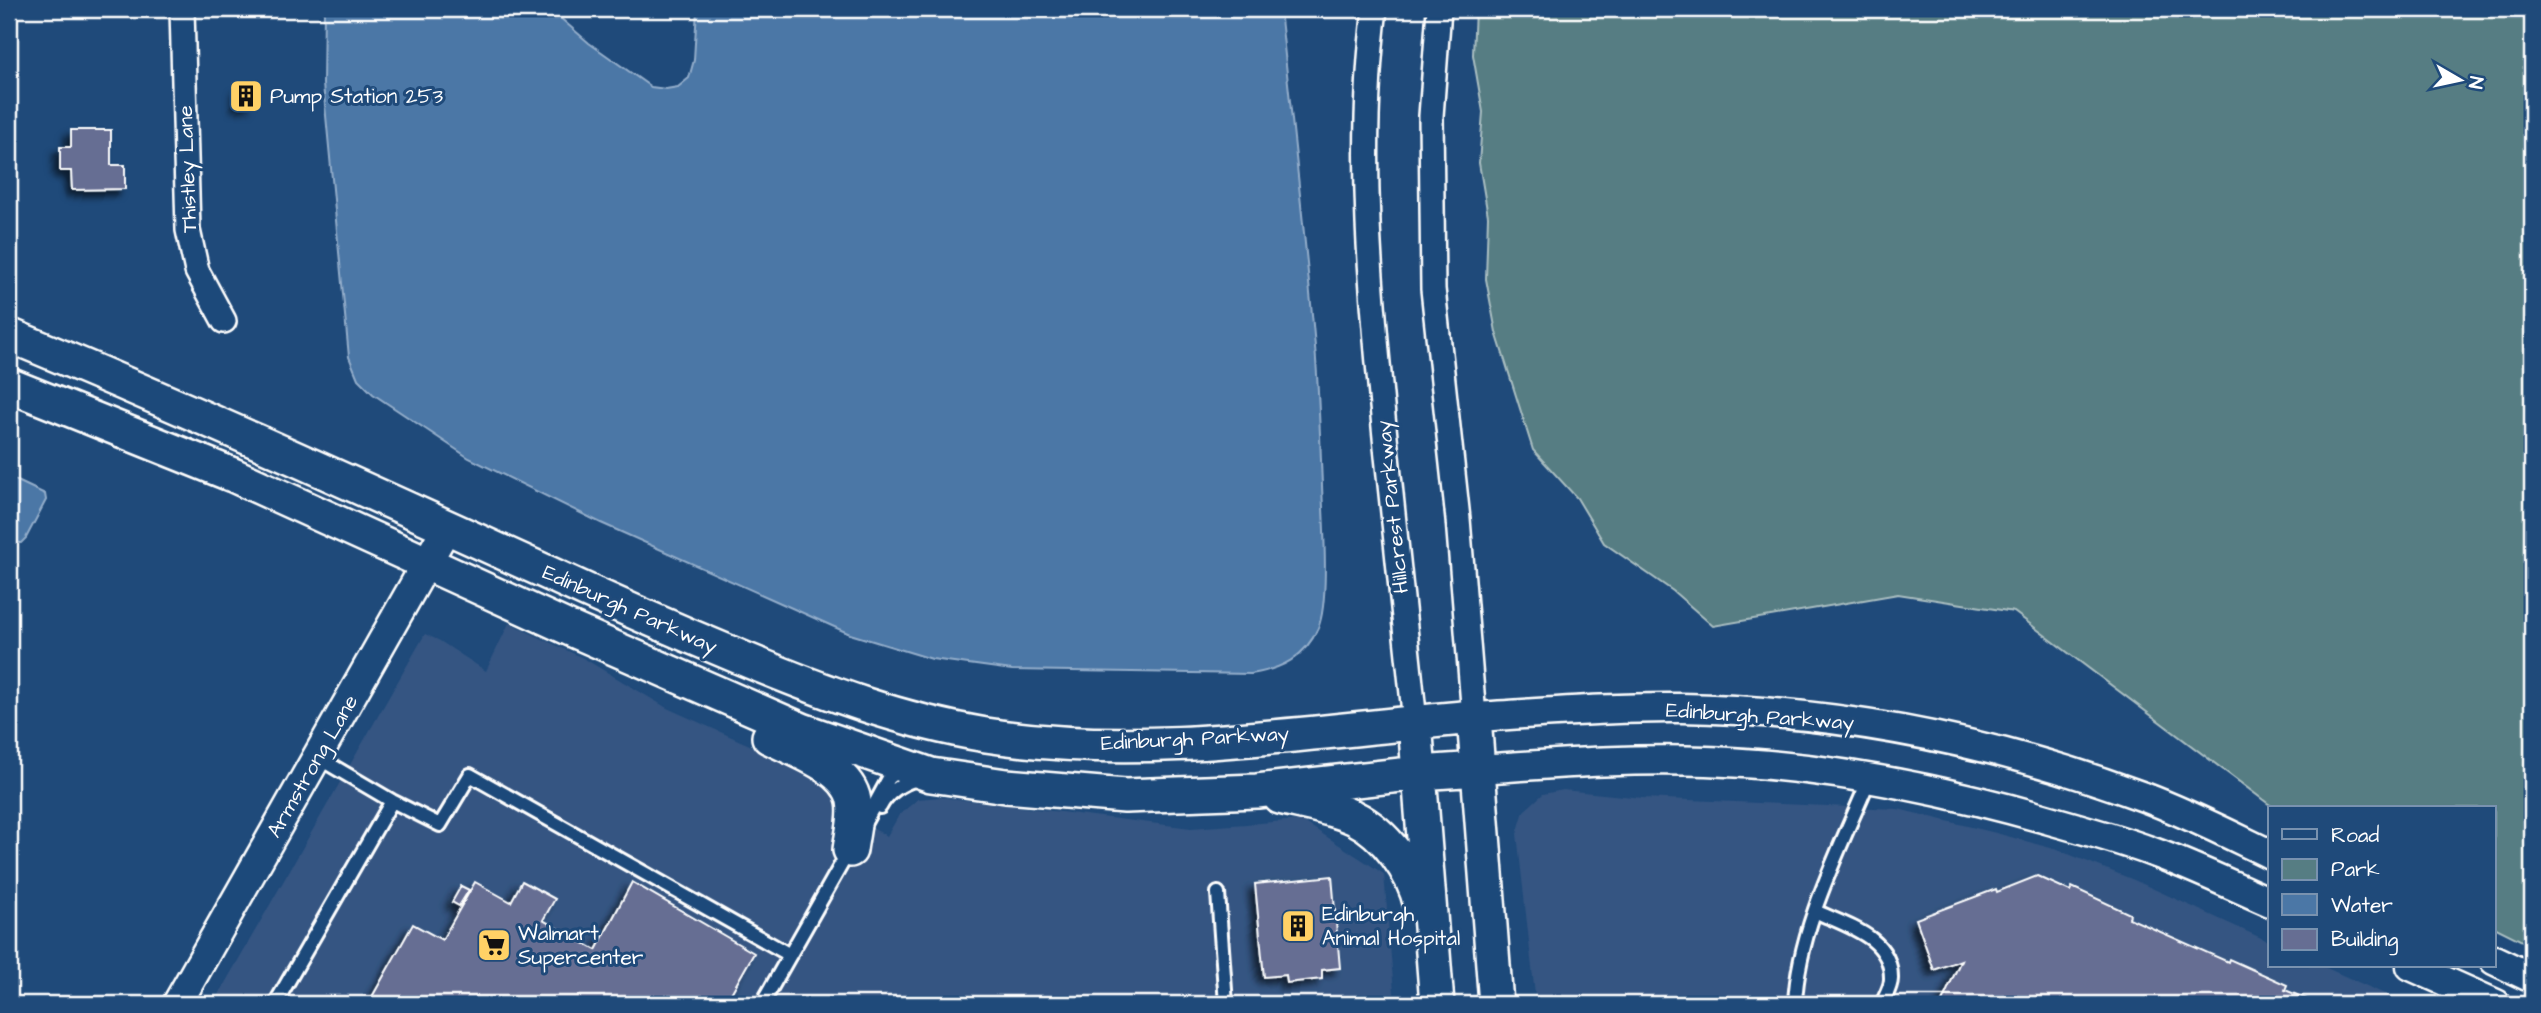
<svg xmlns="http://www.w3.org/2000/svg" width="2541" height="1013" font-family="'Architects Daughter',sans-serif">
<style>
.built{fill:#345582}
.green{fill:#567d83;stroke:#aabec1;stroke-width:2}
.water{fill:#4b77a6;stroke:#93adca;stroke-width:2}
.building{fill:#666e93;stroke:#fff;stroke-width:2;filter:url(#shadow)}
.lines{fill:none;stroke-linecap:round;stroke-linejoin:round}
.service-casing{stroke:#fff;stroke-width:18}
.minor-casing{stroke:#fff;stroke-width:28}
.tertiary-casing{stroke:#fff;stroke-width:33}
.secondary-casing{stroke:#fff;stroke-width:38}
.service{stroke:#1f4a7a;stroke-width:12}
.minor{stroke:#1f4a7a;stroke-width:23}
.tertiary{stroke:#1f4a7a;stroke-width:28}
.secondary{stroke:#1f4a7a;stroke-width:33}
.labels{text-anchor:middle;stroke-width:6;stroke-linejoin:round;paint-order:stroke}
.poi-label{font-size:21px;fill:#fff;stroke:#1f4a7a;text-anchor:start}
.street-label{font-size:21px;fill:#fff;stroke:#1f4a7a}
</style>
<defs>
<filter id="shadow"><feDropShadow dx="-6" dy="6" stdDeviation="3.5" flood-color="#0009"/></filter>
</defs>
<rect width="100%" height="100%" fill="#1f4a7a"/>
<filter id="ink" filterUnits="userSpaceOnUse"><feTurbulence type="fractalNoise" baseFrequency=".0143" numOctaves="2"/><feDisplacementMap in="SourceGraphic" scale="14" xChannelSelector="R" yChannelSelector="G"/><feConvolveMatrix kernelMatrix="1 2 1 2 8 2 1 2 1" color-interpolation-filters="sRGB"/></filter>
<g filter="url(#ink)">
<path class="built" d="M509 623 583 658 667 708 765 752 823 785 835 799V808L887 836 899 815 918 799 940 797 1191 828 1301 820 1384 874 1395 1004H213L425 634 440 641 486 671Z
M1563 790 1643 798 1898 809 1996 833 2058 850 2134 880 2270 942V966H2322L2407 1004H1536L1517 834 1524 811 1543 794Z"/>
<path class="green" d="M1475 9H2532V946L2494 927V808H2274L2014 612 1898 594 1713 626 1673 591 1604 543 1577 498 1533 450 1496 332 1486 279 1488 216 1479 163 1483 112 1473 55Z"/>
<path class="water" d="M324 9H550L589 43 651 87 666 89 678 87 689 78 694 60 697 9H1280C1292 121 1305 234 1315 347 1319 393 1320 439 1322 485 1323 519 1330 600 1318 628 1305 658 1281 669 1251 674L1012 670 932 659 850 634 601 523 469 458 373 394 358 379 349 357 323 84Z
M9 477 45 494 46 500 26 538 21 543 9 542Z"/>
<path class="building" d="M238 88H253L254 104 238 105Z
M71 130H111V165H125V189L72 190 71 171H60V147H71Z
M1332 876 1340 968 1322 970V979L1287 983 1286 975 1264 977 1255 884Z
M2037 876 2070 891 2072 887 2130 914 2129 918 2228 962 2229 959 2287 985 2285 990 2319 1004H1941L1961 960 1934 970 1916 919 1996 889 1997 892Z
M522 881 555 899 543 920 596 950 632 882 754 953 725 1004H368L413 924 442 940 475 882 511 902Z
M461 886 469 890 459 906 452 902Z"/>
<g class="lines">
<g class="service-casing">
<path id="service" d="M317 757 392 801 440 825 470 775 790 955
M880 807C887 793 902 783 917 779
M864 824 889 778 902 768
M1218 893 1226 1004
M1815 911C1847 926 1892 937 1891 979 1891 987 1885 997 1882 1004
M275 1004 392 801
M762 1004 850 849
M1795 1004C1798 928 1841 847 1870 777"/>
</g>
<g class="minor-casing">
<path id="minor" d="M182 9 188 230 197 271 224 321
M1375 9C1357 150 1371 296 1385 437 1395 532 1405 627 1415 722
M1439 9 1431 116 1433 289 1458 519 1474 717"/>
</g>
<g class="tertiary-casing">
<path id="tertiary" d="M1474 717C1543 713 1613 707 1681 708 1839 711 1996 742 2144 797 2187 813 2228 834 2270 854
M1478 769C1554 764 1630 758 1706 761 1823 765 1934 787 2046 819 2082 829 2118 839 2153 852 2192 866 2231 885 2270 902
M2494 960 2532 978
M2411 966 2496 1004
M177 1004 447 527"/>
</g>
<g class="secondary-casing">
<path id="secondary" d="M9 335C186 408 361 488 535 567 604 599 672 629 742 658 821 691 901 721 986 735 1147 760 1314 731 1474 717L1496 1004
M9 385 233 475 573 630 802 730 931 775 1006 786 1125 796 1257 791 1419 773 1478 769
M1415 722 1437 1004
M769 737C795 750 849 768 854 801 857 817 852 834 850 850
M1280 797C1304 803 1330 807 1353 817 1386 833 1413 871 1421 906"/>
</g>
<use href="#service" class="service"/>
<use href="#minor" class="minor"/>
<use href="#tertiary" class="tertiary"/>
<use href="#secondary" class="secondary"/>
</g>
</g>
<defs>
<g id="building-square" transform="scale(1.75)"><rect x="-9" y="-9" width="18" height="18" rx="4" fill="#ffd166" stroke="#1f4a7a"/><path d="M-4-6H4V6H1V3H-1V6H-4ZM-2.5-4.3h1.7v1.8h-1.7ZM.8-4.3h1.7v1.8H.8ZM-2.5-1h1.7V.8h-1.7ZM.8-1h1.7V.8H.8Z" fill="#111"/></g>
<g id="supermarket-square" transform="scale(1.75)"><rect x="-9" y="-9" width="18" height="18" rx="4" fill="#ffd166" stroke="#1f4a7a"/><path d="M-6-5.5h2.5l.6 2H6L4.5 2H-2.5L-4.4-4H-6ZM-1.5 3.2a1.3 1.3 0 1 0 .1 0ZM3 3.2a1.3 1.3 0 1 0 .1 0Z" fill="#111"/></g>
</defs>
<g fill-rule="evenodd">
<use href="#building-square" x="246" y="96"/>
<use href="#building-square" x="1298" y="926"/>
<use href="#supermarket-square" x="494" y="945"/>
</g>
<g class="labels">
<g class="poi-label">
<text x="270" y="103">Pump Station 253</text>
<text x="1322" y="921">Edinburgh<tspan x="1322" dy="24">Animal Hospital</tspan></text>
<text x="518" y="940">Walmart<tspan x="518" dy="24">Supercenter</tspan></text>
</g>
<g class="street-label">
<text transform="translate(187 169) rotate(-92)" y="7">Thistley Lane</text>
<text transform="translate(1392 507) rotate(-96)" y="7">Hillcrest Parkway</text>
<text transform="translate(630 609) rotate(24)" y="7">Edinburgh Parkway</text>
<text transform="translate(1760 716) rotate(4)" y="7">Edinburgh Parkway</text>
<text transform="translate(1195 738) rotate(-3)" y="7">Edinburgh Parkway</text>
<text transform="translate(312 766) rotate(-60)" y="7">Armstrong Lane</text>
</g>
</g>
<rect width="2541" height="1013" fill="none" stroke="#1f4a7a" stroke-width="35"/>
<rect x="18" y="18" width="2506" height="978" fill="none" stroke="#fff" stroke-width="2.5" filter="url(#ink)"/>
<rect x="2268" y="806" width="228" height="161" fill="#1f4a7a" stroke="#7992af" stroke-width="2"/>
<rect x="2282" y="829" width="35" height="10" fill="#1f4a7a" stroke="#7992af" stroke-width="2"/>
<text x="2331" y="842" font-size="21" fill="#ffffff">Road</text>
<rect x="2282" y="859" width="35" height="21" fill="#567d83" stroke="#7992af" stroke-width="2"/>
<text x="2331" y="876" font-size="21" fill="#ffffff">Park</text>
<rect x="2282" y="894" width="35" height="21" fill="#4b77a6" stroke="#7992af" stroke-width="2"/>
<text x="2331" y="912" font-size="21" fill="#ffffff">Water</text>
<rect x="2282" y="929" width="35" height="21" fill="#666e93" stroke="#7992af" stroke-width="2"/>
<text x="2331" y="946" font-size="21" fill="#ffffff">Building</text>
<g transform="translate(2460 80) rotate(99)" stroke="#1f4a7a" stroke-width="5" paint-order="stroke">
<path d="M0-5L12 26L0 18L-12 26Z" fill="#ffffff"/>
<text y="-10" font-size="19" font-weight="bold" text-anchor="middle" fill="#ffffff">N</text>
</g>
</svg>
